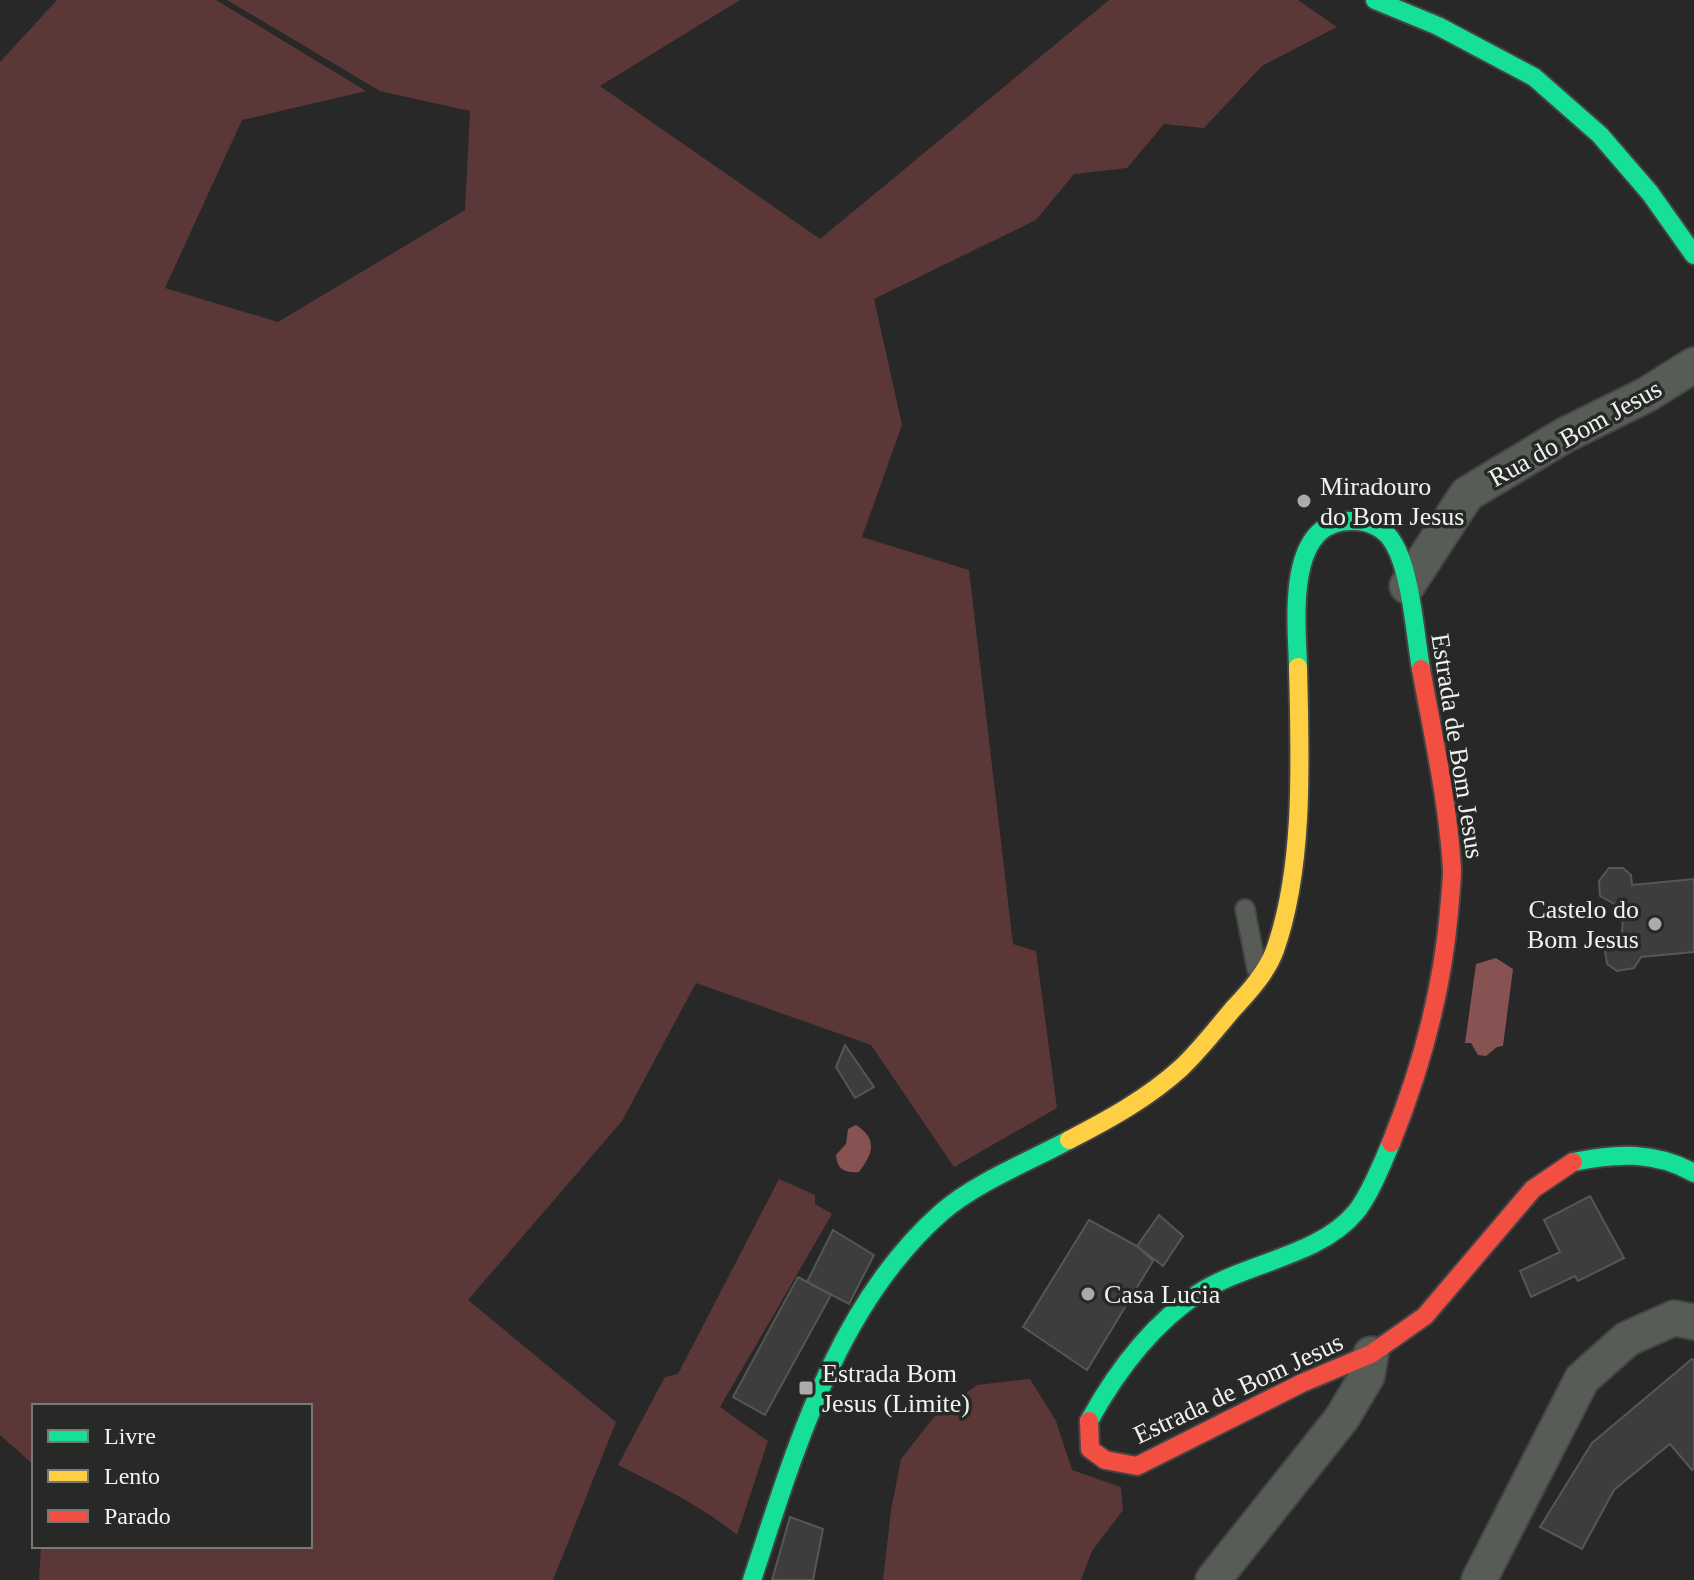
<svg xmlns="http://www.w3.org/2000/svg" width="1694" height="1580" font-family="Georgia,serif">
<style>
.green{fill:#5c3737}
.water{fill:#875252}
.building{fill:#3c3d3c;stroke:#555655;stroke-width:2}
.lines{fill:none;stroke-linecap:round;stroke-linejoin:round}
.lane-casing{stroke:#434443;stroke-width:22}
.street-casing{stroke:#434443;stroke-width:38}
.fast-casing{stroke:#434443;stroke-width:22}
.slow-casing{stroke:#434443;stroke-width:22}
.jam-casing{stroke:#434443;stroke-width:22}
.lane{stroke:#575c57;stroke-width:18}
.street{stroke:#575c57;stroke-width:34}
.fast{stroke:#16e098;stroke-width:18}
.slow{stroke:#ffcf43;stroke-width:18}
.jam{stroke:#f24e42;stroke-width:18}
.poi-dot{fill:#aaabaa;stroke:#262926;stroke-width:3}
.labels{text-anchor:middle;stroke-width:7;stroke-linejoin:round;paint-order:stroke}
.street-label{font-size:26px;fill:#f0f2f0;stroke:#262926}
.poi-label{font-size:26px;fill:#f0f2f0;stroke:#262926;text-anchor:start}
</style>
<rect width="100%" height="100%" fill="#272827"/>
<path class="green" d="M57 0H216L366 91 242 120 165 288 278 322 465 210 470 111 380 91 227 0H740L600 86 820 239 1109 0H1298L1337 27 1262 66 1204 128 1164 124 1127 168 1074 174 1036 220 874 299 902 425 862 537 969 570 1013 944 1036 951 1057 1108 954 1167 871 1045 696 983 622 1121 468 1300 616 1422 553 1580H39L41 1546H310V1406H34V1465L0 1435V62Z
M779 1179 815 1195V1204L832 1214 720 1407 768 1441 737 1535C700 1505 660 1486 618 1465L665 1377 678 1374Z
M1030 1379 1056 1421 1072 1470 1121 1487 1123 1510 1092 1551 1081 1580H883L891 1510 901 1459 934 1417 977 1385Z"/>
<path class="water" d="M1496 958 1513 969 1503 1046 1497 1047 1486 1056 1478 1055 1471 1043H1465L1476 964Z
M856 1125C878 1139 873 1154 859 1172 845 1173 837 1170 836 1155L846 1144 848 1129Z"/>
<path class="building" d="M1609 868H1623L1631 875 1632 885 1694 879V952L1641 957 1634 968 1617 971 1607 964 1605 951 1622 934 1623 914 1616 905 1600 896 1599 881Z
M845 1045 874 1087 855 1098 836 1067Z
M1590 1196 1624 1258 1578 1281 1575 1276 1531 1297 1520 1271 1560 1252 1544 1220Z
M1159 1215 1183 1236 1163 1266 1137 1246Z
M1089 1220 1137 1246 1153 1261 1087 1370 1023 1327Z
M833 1230 874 1255 849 1304 807 1282Z
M798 1277 831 1295 765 1415 733 1397Z
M1692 1359 1694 1360V1468L1692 1470 1670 1444 1614 1490 1582 1549 1540 1527 1592 1443Z
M790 1517 823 1529 813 1580H772Z"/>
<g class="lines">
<g class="lane-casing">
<path id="lane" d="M1245 909 1257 970"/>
</g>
<g class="street-casing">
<path id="street" d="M1407 586 1467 494 1565 435 1646 395 1694 365
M1213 1580 1342 1418 1367 1376 1371 1354
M1479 1580 1582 1379 1627 1339 1674 1318 1694 1322"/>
</g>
<g class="fast-casing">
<path id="fast" d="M1375 0 1438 26 1534 77 1600 135 1650 193 1694 255
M1298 667C1297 623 1284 518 1354 521 1370 521 1386 529 1394 544 1411 573 1415 634 1421 669
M1573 1162C1616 1153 1655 1151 1694 1173
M1089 1421C1116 1372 1152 1324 1199 1293 1245 1263 1319 1256 1355 1213 1368 1199 1383 1162 1391 1143
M752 1580C795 1451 836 1305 942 1212 975 1183 1030 1161 1069 1140"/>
</g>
<g class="slow-casing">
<path id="slow" d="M1069 1140C1108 1120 1148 1098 1181 1068 1200 1050 1216 1029 1233 1009 1249 992 1267 972 1275 950 1305 865 1300 756 1298 667"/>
</g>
<g class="jam-casing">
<path id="jam" d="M1391 1143C1421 1069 1442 991 1449 912 1450 898 1452 883 1452 869 1448 802 1433 735 1421 669
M1089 1421 1090 1449 1105 1460 1137 1466 1302 1383 1371 1354 1425 1316 1533 1189 1573 1162"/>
</g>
<use href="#lane" class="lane"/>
<use href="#street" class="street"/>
<use href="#fast" class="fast"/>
<use href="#slow" class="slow"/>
<use href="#jam" class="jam"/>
</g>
<g class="poi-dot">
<circle cx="1304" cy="501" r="8"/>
<circle cx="1655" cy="924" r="8"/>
<circle cx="1088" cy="1294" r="8"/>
<rect x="798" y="1380" width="16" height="16" rx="4"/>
</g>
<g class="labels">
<g class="street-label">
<text transform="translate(1575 433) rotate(-29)" y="9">Rua do Bom Jesus</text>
<text transform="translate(1458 746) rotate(81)" y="9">Estrada de Bom Jesus</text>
<text transform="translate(1238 1388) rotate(-25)" y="9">Estrada de Bom Jesus</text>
</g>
<g class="poi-label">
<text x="1320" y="495">Miradouro<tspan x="1320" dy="30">do Bom Jesus</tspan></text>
<text x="1639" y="918" text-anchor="end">Castelo do<tspan x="1639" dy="30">Bom Jesus</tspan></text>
<text x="1104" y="1303">Casa Lucia</text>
<text x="822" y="1382">Estrada Bom<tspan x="822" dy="30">Jesus (Limite)</tspan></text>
</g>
</g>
<rect x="32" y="1404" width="280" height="144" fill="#262926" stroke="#777977" stroke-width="2"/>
<rect x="48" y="1430" width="40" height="12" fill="#16e098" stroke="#777977" stroke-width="2"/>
<text x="104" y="1444" font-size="24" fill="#f0f2f0">Livre</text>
<rect x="48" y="1470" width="40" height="12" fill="#ffcf43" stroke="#777977" stroke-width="2"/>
<text x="104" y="1484" font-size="24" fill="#f0f2f0">Lento</text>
<rect x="48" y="1510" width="40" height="12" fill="#f24e42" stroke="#777977" stroke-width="2"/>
<text x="104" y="1524" font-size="24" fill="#f0f2f0">Parado</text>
</svg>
